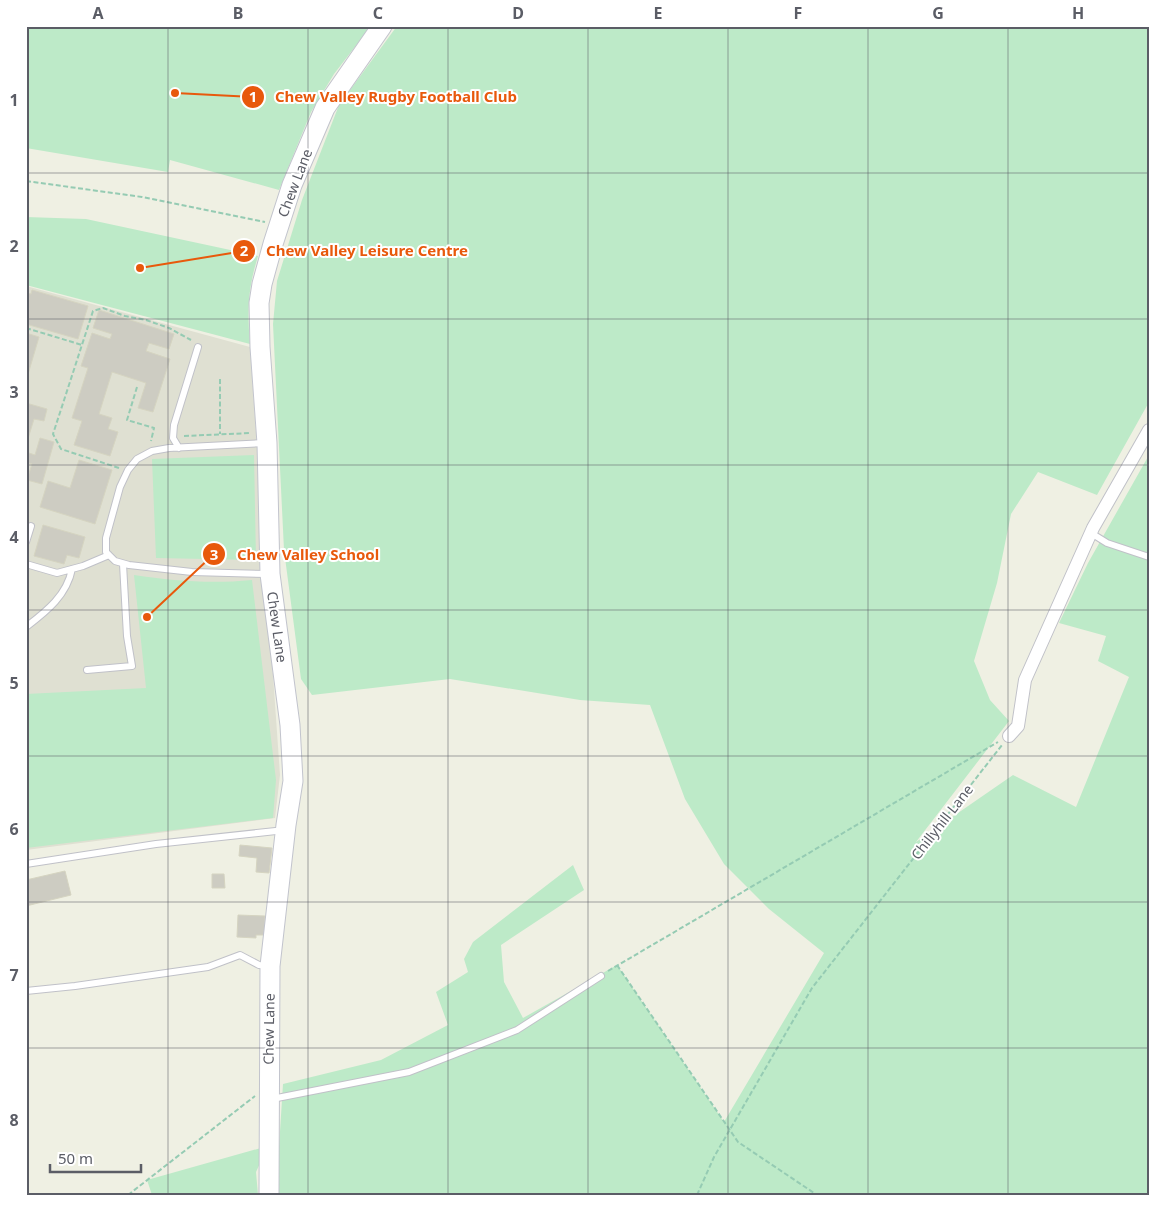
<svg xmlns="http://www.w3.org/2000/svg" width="1175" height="1221" font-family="'Noto Sans',sans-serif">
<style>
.education{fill:#dfe0d2}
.green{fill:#bdeac8}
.building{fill:#cdccc2;stroke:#d5d4c1}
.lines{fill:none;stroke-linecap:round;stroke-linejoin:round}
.lane-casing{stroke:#c0c1c8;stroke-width:8}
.street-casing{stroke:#c0c1c8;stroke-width:14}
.secondary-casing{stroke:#c2c4cd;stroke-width:21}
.path{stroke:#95cbb3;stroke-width:2;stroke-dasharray:5 2.5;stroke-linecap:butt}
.lane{stroke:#fff;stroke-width:6}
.street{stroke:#fff;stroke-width:12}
.secondary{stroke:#fff;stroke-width:19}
.grid{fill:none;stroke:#5b5d66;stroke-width:1;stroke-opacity:0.55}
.labels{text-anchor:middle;stroke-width:4;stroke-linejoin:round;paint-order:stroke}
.street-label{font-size:14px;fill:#5b5d66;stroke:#fff}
.leader{fill:none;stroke:#e8590c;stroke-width:2}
.callout-dot{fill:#e8590c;stroke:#fff;stroke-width:2}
.mark-label{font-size:15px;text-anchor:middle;font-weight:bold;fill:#fff}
.callout-label{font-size:15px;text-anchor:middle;font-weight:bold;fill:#e8590c;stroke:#fff;stroke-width:4;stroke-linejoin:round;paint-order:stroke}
.neatline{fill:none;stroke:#5b5d66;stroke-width:2}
.grid-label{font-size:16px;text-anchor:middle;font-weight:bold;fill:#5b5d66}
</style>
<rect width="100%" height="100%" fill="#eff0e3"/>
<path class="education" d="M26 286 250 347 280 775 275 818 26 850Z"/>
<path class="green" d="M26 26H371L334 74 311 112 279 190 170 160 168 172 26 148Z
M397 26H1149V402L1097 495 1038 472 1011 514 997 583 974 661 990 700 1009 721 916 842 1013 775 1076 807 1129 677 1098 661 1106 636 1059 623 1088 563 1149 455V1195H276L283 1084 381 1060 448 1025 436 992 468 972 464 959 473 942 573 865 584 890 501 945 504 982 523 1018 617 965 724 1122 824 953 769 909 724 864 685 799 650 705 580 700 450 679 312 695 301 679 284 550 273 324 277 281 302 200 339 105Z
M26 217 86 219 258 256C248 289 247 309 250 344L26 285Z
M254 455 256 560 156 558 152 459Z
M134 575C174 581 211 584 252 580L276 780 273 818 26 848V694L146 688Z
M268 1146 256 1172 258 1195H152L147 1180Z"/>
<path class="building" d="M32 290 88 306 78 339 26 324V293L31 294Z
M99 310 174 334 169 349 149 343 146 351 170 359 153 412 138 408 146 383 112 372 99 414 112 418 108 429 118 432 110 456 74 445 82 421 72 418 88 368 81 366 92 333 110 339 112 334 93 328Z
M26 333 39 337 26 381Z
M26 403 47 409 44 421 34 419 26 445Z
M40 438 54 442 42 484 27 480 32 464 26 462V452L35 455Z
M79 460 112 470 95 524 40 507 48 481 70 488Z
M43 525 85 537 79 558 67 555 64 564 34 556Z
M240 845 272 848 269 873 256 872 257 858 239 856Z
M65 871 71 895 26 906V880Z
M212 874H224L225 888H212Z
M238 915 265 916 264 935H256V938L237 937Z"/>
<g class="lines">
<g class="lane-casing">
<path id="lane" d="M266 443 169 448 152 451 137 459 128 470 120 487 106 538V552L115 561 129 565 192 572 268 574
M179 448 173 438 174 425 198 347
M1091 533 1107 543 1149 557
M26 542 31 526
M26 564 57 573 83 566 109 555
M26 627C47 611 67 595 72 569
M87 670 132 666 127 636 123 564
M26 864 156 844 285 830
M26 991 75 986 208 967 240 955 259 965 269 966
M272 1099 409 1072 517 1030 601 976"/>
</g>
<g class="street-casing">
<path id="street" d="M1009 736 1018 726 1025 680 1093 528 1149 430"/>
</g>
<g class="secondary-casing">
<path id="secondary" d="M269 1195 270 966 286 825 293 781 290 725 270 574 267 443 260 347 259 303 262 284 273 244 292 185 325 108 382 26"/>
</g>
<path class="path" d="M26 181 142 197 265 222
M26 328 82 345
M220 379V434
M137 387 127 420 154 428 151 441
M184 436 251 433
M119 468 61 449 53 434 93 311 103 308 125 316 146 320 169 328 191 340
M617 965 738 1142 817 1195
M608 971 998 742
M128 1195 255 1096
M697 1195 714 1157 812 988 1002 745"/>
<use href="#lane" class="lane"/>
<use href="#street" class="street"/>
<use href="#secondary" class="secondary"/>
</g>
<path class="grid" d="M168 26V1195M308 26V1195M448 26V1195M588 26V1195M728 26V1195M868 26V1195M1008 26V1195M26 173H1149M26 319H1149M26 465H1149M26 610H1149M26 756H1149M26 902H1149M26 1048H1149"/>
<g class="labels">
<g class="street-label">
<text transform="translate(295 183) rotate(-69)" y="5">Chew Lane</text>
<text transform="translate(277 627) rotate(82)" y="5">Chew Lane</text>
<text transform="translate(942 822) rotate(-52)" y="5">Chillyhill Lane</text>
<text transform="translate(269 1029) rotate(-89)" y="5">Chew Lane</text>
</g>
</g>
<path class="leader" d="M175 93L253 97M140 268L244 251M147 617L214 554"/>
<g class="callout-dot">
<circle cx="175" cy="93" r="5"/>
<circle cx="140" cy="268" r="5"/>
<circle cx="147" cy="617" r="5"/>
<circle cx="253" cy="97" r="12"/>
<circle cx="244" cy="251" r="12"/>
<circle cx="214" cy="554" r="12"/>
</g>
<g class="mark-label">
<text x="253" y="102">1</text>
<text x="244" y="256">2</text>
<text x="214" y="560">3</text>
</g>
<g class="callout-label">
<text x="396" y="102">Chew Valley Rugby Football Club</text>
<text x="367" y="256">Chew Valley Leisure Centre</text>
<text x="308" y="560">Chew Valley School</text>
</g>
<rect width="1175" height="1221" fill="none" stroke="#ffffff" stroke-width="55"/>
<path d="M50 1164v8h91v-8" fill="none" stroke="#5b5d66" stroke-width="2.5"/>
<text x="58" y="1164" font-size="15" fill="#5b5d66" stroke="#ffffff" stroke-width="4" paint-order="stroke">50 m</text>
<rect x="28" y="28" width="1120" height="1166" class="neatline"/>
<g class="grid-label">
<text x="98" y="19">A</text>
<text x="238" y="19">B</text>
<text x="378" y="19">C</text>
<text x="518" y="19">D</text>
<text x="658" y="19">E</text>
<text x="798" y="19">F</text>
<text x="938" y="19">G</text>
<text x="1078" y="19">H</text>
<text x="14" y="106">1</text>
<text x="14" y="252">2</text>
<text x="14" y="398">3</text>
<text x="14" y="543">4</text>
<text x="14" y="689">5</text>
<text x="14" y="835">6</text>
<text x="14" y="981">7</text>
<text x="14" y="1126">8</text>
</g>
</svg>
